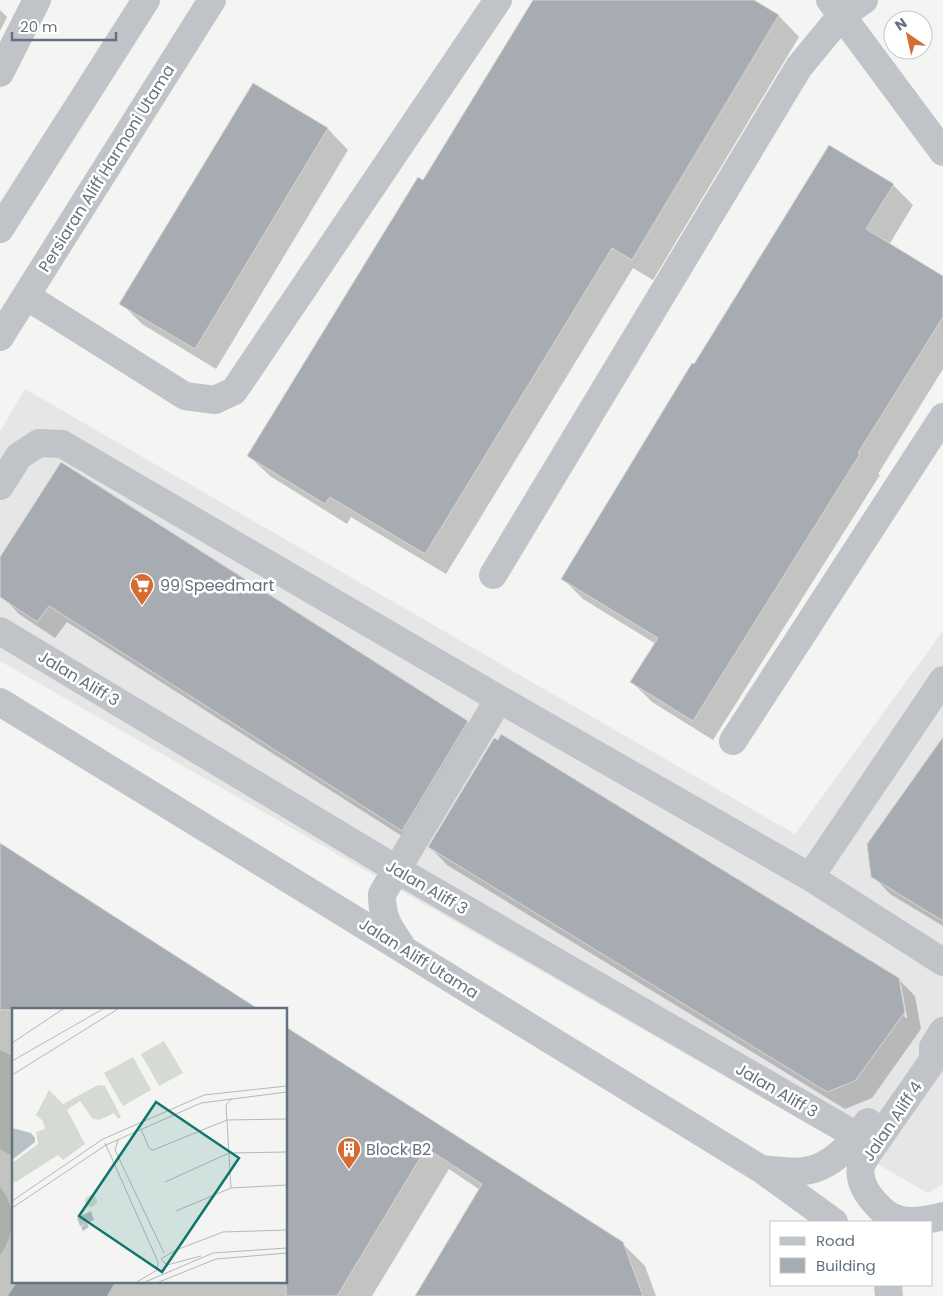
<svg xmlns="http://www.w3.org/2000/svg" width="943" height="1296" font-family="Poppins,sans-serif">
<style>
.built{fill:#e5e6e5}
.green{fill:#d5dbd3}
.water{fill:#b8c1c6}
.shadow{fill:#0003;fill-rule:evenodd}
.building{fill:#a7acb3;stroke:#d6d6d4}
.lines{fill:none;stroke-linecap:round;stroke-linejoin:round}
.minor{stroke:#c0c3c7;stroke-width:28}
.labels{text-anchor:middle;stroke-width:5;stroke-linejoin:round;paint-order:stroke}
.street-label{font-size:16px;fill:#667180;stroke:#fff}
.poi-label{font-size:16px;fill:#667180;stroke:#fff;text-anchor:start}
.inset-road{fill:none;stroke:#b2b8bd;stroke-width:1}
.view{fill:#0f766e;fill-opacity:0.15;stroke:#0f766e;stroke-width:2.5}
.inset-edge{fill:none;stroke:#667180;stroke-width:2.5}
</style>
<rect width="100%" height="100%" fill="#f4f5f2"/>
<path class="built" d="M25 389 795 834 943 631V1184L928 1193 0 661V431Z"/>
<path class="green" d="M0 1050 14 1057V1157L0 1149Z
M0 1187C17 1207 15 1235 0 1255Z"/>
<path class="water" d="M17 1282H115L107 1296H8Z"/>
<path class="shadow" d="M535 0H751L779 16 799 37 653 280 633 268 446 574 351 517 347 524 270 476 249 456 424 182Z
M0 10 7 17 0 31Z
M253 85 328 129 348 150 216 369 142 324 121 303Z
M830 147 893 185 913 205 889 245 943 277V369L878 474 880 475 713 740 652 702 632 682 656 644 583 599 563 579Z
M0 559 467 722 484 739 419 847 67 622 55 638 19 614 2 596Z
M943 739V926L890 894 873 876Z
M0 845 14 1010V1282H286V1028L622 1243 645 1266 656 1296H416L480 1190 449 1169 372 1296H0Z
M430 847 898 979 915 996 921 1029 872 1098 845 1109 447 865ZM898 984H901L907 1018H905Z"/>
<path class="building" d="M533 0H754L779 15 632 260 612 248 425 554 330 497 325 504 247 456 418 177 423 180Z
M253 83 328 128 195 349 119 304Z
M829 145 894 184 866 229 943 276V317L858 453 860 454 693 721 630 682 658 638 561 579 692 363 694 364Z
M61 462 468 721 402 831 49 606 37 622 0 597V557Z
M501 734 899 978 905 1012 855 1081 827 1092 428 847 494 738 498 740Z
M943 737V921L871 877 867 844Z
M0 843 260 1010H0Z
M286 1027 623 1242 643 1296H415L482 1184 426 1148 337 1296H286Z"/>
<g class="lines">
<path class="minor" d="M830 0 943 152
M0 73 37 0
M0 229 146 0
M26 296 185 396 215 400 234 391 498 0
M0 337 212 0
M0 486 19 456 39 443 62 444 499 699 810 877 943 962
M493 575 799 67 841 16 864 0
M0 631 396 869 857 1136
M0 702 761 1169 834 1222
M733 741 943 417
M810 877 943 680
M401 945C388 926 382 918 382 894L499 699
M943 1031 933 1047V1060C916 1085 898 1110 881 1135 875 1144 864 1156 861 1167 858 1183 869 1197 879 1207 896 1226 921 1222 943 1216
M761 1169C775 1170 791 1173 804 1171 832 1168 852 1143 868 1122
M888 1285 889 1296"/>
</g>
<defs>
<g id="supermarket-pin" transform="scale(1.25)"><path d="M0 17L-7.5 6A9.5 9.5 0 1 1 7.5 6Z" fill="#d46c33" stroke="#fff"/><path d="M-6-5.5h2.5l.6 2H6L4.5 2H-2.5L-4.4-4H-6ZM-1.5 3.2a1.3 1.3 0 1 0 .1 0ZM3 3.2a1.3 1.3 0 1 0 .1 0Z" fill="#fff"/></g>
<g id="building-pin" transform="scale(1.25)"><path d="M0 17L-7.5 6A9.5 9.5 0 1 1 7.5 6Z" fill="#d46c33" stroke="#fff"/><path d="M-4-6H4V6H1V3H-1V6H-4ZM-2.5-4.3h1.7v1.8h-1.7ZM.8-4.3h1.7v1.8H.8ZM-2.5-1h1.7V.8h-1.7ZM.8-1h1.7V.8H.8Z" fill="#fff"/></g>
</defs>
<g fill-rule="evenodd">
<use href="#supermarket-pin" x="142" y="585"/>
<use href="#building-pin" x="349" y="1149"/>
</g>
<g class="labels">
<g class="street-label">
<text transform="translate(106 168) rotate(-58)" y="6">Persiaran Aliff Harmoni Utama</text>
<text transform="translate(79 678) rotate(31)" y="6">Jalan Aliff 3</text>
<text transform="translate(427 887) rotate(30)" y="6">Jalan Aliff 3</text>
<text transform="translate(419 958) rotate(32)" y="6">Jalan Aliff Utama</text>
<text transform="translate(777 1090) rotate(30)" y="6">Jalan Aliff 3</text>
<text transform="translate(892 1121) rotate(-56)" y="6">Jalan Aliff 4</text>
</g>
<g class="poi-label">
<text x="160" y="591">99 Speedmart</text>
<text x="366" y="1155">Block B2</text>
</g>
</g>
<g transform="translate(12 1008)">
<rect width="275" height="275" fill="#f4f5f2"/>
<path d="M152 33 171 65 147 78 129 46ZM121 49 139 82 111 98 92 65ZM86 77 93 78 109 109 106 111 102 105 87 112 80 110 68 93 55 102 73 136 51 152 46 147 4 174 0 173V155L26 136 24 124 33 121 31 113 24 107 37 82 51 96ZM73 193a6 6 0 1 1 12 0a6 6 0 1 1-12 0Z" fill="#d5dbd3"/>
<path d="M0 120 19 125 23 130V134L0 152ZM79 203 82 212 75 215 77 219 71 223 69 219 73 216 68 218 65 210Z" fill="#b8c1c6"/>
<path class="inset-road" d="M0 35 51 1M0 53 91 1M0 67 106 1M129 121 137 140 141 142 215 112 275 111M106 132 103 142 152 245M93 135 146 254 145 262 125 274M153 174 217 145 275 144M219 180 214 97 220 90M0 193 91 131 192 87 275 78M0 200 94 137 189 95 275 84M164 203 219 180 275 177M189 248 155 257 149 251 164 242 211 224 275 222M133 274 201 245 275 240M147 274 204 251 275 245"/>
<path class="view" d="M144 94 227 150 150 264 67 208Z"/>
<rect width="275" height="275" class="inset-edge"/>
</g>
<rect x="770" y="1221" width="162" height="65" fill="#ffffff" stroke="#c2c6cc"/>
<rect x="780" y="1237" width="25" height="8" fill="#c0c3c7" stroke="#c2c6cc"/>
<text x="816" y="1246" font-size="15" fill="#667180">Road</text>
<rect x="780" y="1258" width="25" height="15" fill="#a7acb3" stroke="#c2c6cc"/>
<text x="816" y="1271" font-size="15" fill="#667180">Building</text>
<g transform="translate(908 35) rotate(326)"><circle r="24" fill="#ffffff" stroke="#c2c6cc"/>
<path d="M0-4L9 19L0 12L-9 19Z" fill="#d46c33"/>
<text y="-8" font-size="14" font-weight="bold" text-anchor="middle" fill="#667180">N</text>
</g>
<path d="M12 32v8h104v-8" fill="none" stroke="#667180" stroke-width="2.5"/>
<text x="20" y="32" font-size="15" fill="#667180" stroke="#ffffff" stroke-width="4" paint-order="stroke">20 m</text>
</svg>
